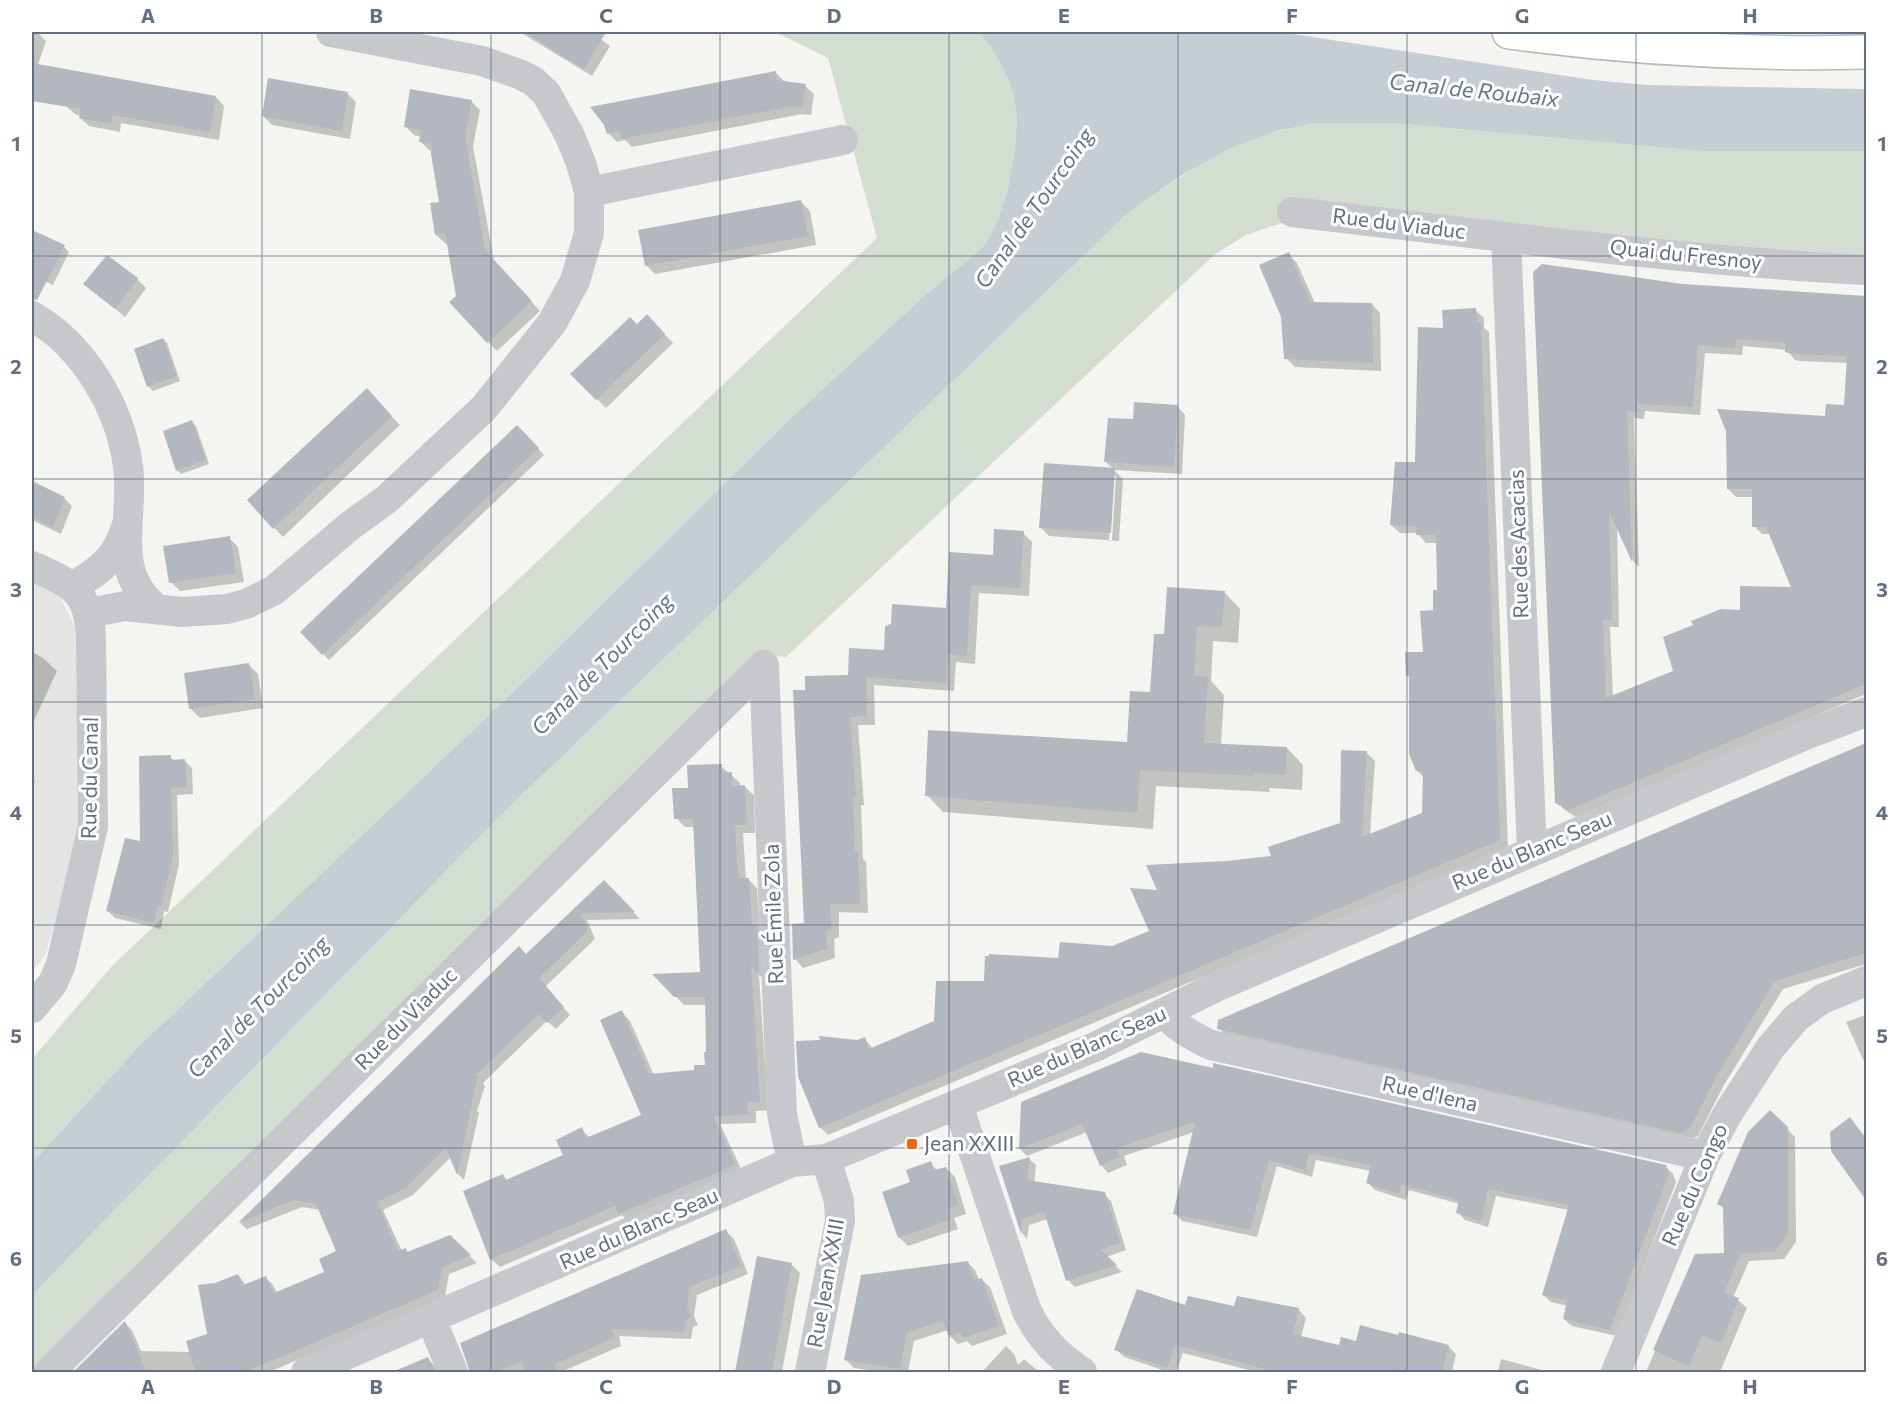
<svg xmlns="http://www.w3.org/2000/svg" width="1898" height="1404" font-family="Commissioner,sans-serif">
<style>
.built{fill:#e4e5e3}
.green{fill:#d3ddd0}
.water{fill:#c6ced4}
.shadow{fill:#0003;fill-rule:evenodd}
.building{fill:#b2b8be;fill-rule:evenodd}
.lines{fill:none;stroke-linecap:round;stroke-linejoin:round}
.highway-casing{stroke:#b7babd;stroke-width:36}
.minor{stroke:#c6c8cc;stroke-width:30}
.highway{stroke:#fff;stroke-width:33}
.grid{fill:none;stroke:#606f84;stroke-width:1.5;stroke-opacity:0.55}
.poi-dot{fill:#f5670f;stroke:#fff;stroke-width:2}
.labels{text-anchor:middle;stroke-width:6;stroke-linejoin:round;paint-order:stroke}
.street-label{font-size:21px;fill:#606f84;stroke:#fff}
.poi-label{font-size:21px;fill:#606f84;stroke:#fff;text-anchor:start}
.water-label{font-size:22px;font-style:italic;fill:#607889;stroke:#fff}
.neatline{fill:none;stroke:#606f84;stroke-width:2}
.grid-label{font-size:20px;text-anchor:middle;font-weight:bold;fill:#606f84}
</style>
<rect width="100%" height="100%" fill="#f4f5f0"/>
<path class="built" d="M32 577 59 595 75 627 85 823 45 956 32 971Z"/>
<path class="green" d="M775 32H978L991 47 1002 66 1013 91 1017 118 1015 149 1008 189 997 223 983 247 922 298 788 421 506 699 138 1047 32 1163V1059L112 966 877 238 828 58Z
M1315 123H1392L1700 151H1866V259L1779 255 1306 205 1282 223 1246 235 1214 255 786 657 764 655 40 1372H32V1295L500 816 1127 214C1159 192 1191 169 1226 150 1254 136 1285 129 1315 123Z"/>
<path class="water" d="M978 32H1280L1593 80 1647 85 1866 89V151H1700L1392 123H1315L1277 131 1228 149 1181 176 1127 214 500 816 32 1295V1163L138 1047 506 699 788 421 922 298 983 247 997 223 1008 189 1015 149 1017 118 1013 91 1002 66 991 47Z"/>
<path class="shadow" d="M32 32H37L46 41 35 74 32 73Z
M520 32H591L610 46 592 76Z
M775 72 784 81 805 86 814 94 811 115 802 114 632 147 625 140 617 142 608 133Z
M347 93 356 102 350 139 272 125 263 116Z
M216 97 224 106 219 140 121 123 120 132 89 126 80 118 81 116 75 114 66 106Z
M471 101 480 110 473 146 494 261 540 311 497 351 488 342 458 296 448 243 446 244 436 235 441 203 433 151 429 150 420 141 421 137 414 135 405 126Z
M801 202 810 211 816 245 655 274 646 265Z
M32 231 64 247 69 252 53 285 38 278 36 282 32 280Z
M1288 254 1297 263 1315 303 1372 304 1380 313 1381 371 1295 367 1286 358Z
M1535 273 1683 285 1866 297V694L1576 817 1565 810 1556 802ZM1743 346 1787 350 1795 360 1800 361 1848 363 1845 407 1826 417 1728 431V489L1736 497H1753L1754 526 1762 534H1771L1794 588 1741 611 1675 671 1613 697 1610 627H1619L1617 524 1633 561 1639 567 1634 418 1644 419 1645 411 1700 415 1705 353 1742 355Z
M137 279 146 288 125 317 85 284Z
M1475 310 1484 318V328L1489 332 1508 848 828 1135 820 1127 857 1041 864 1038 873 1049 936 1022 986 983 1060 959 1112 948 1151 932 1160 892 1226 863 1273 857 1341 825 1367 753 1375 761 1370 835 1423 814 1424 777 1417 771 1410 678 1408 676 1424 653 1435 612 1439 591 1438 543H1426L1417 533H1400L1391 525 1416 464 1445 329Z
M647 316 673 343 606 408 572 374 637 326Z
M163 339 167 343 180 381 153 391 149 387 136 350Z
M366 390 400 425 283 537 253 505Z
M1177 406 1185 415 1182 474 1114 470 1123 479 1119 541 1049 536 1040 527 1114 470 1105 461 1134 421ZM1113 476H1116L1112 540H1109Z
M192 422 196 426 209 464 181 474 177 470Z
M517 427 544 455 329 660 302 632Z
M32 483 64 498 72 506 61 534 32 520Z
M1023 533 1032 542 1029 596 979 593 975 664 956 662 954 691 874 685 875 725H858L864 805H861L863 859 866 862 868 913 839 912V937L834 939 835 958 803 968 795 959 805 925 806 691 849 677 947 609 995 556Z
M229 538 238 547 244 582 180 591 171 582Z
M1224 592 1240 609 1238 643 1213 641 1211 681 1224 695 1221 745 1287 748 1303 765 1302 790 1269 788 1270 792 1156 786 1153 829 943 812 927 795 1129 744 1152 694 1165 636Z
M32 652 43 658 57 671 32 725Z
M249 665 258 674 263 708 200 718 191 709Z
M1866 745V964L1783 989 1724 1085 1698 1136 1689 1140 1227 1037 1219 1028 1220 1021Z
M170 757 175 761H185L192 768 193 794 177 795 179 864 168 912 164 911 161 929 115 918 108 911 142 843Z
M721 766 740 783V787H745L754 795 755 833H743L746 879H748L757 888 760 929 765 935V980L759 975 768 1110 756 1111V1123L720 1124 743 1173 628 1222 622 1215 500 1267 491 1259 502 1176 507 1181 565 1156 581 1129 590 1138 643 1116 622 1012 630 1021 654 1075 696 1071 706 1066V1005H684L655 975 702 974 695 827H685L676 818 689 789Z
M32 777 35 781 32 789Z
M604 882 640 919 587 920 595 939 545 987 570 1015 556 1029 547 1021 483 1083 485 1086 477 1111 479 1113 464 1180 458 1174 451 1157 413 1195 383 1210 402 1251 406 1250 409 1253 450 1237 477 1263 449 1274 445 1297 269 1372H76L125 1323 132 1330 141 1351 191 1352 208 1335 215 1284 238 1275 246 1285 266 1278 273 1285 277 1293 326 1273 338 1252 321 1210 302 1207 247 1229 240 1223 519 948 526 955Z
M1866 1015V1066L1846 1022Z
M1022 1104 1665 1166 1673 1174 1676 1182 1617 1336 1572 1326 1564 1319 1568 1306 1551 1302 1543 1295 1569 1210 1496 1196 1488 1227 1465 1220 1458 1212 1460 1204 1409 1190 1406 1200 1375 1190 1368 1183 1371 1171 1316 1160 1312 1177 1277 1166 1257 1237 1182 1221 1175 1213 1194 1132 1124 1156 1127 1165 1108 1173 1101 1165 1087 1132 1027 1156 1020 1149Z
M1770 1112 1795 1137 1796 1242 1784 1259 1749 1261 1733 1298 1738 1300 1747 1308 1720 1372H1646L1696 1255 1726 1254 1724 1209 1719 1203Z
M1850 1119 1866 1138V1198L1832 1151Z
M1029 1159 1036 1165 1034 1183 1104 1194 1111 1201 1126 1250 1106 1257 1122 1272 1075 1287 1068 1280 1048 1219 1029 1225 1027 1239 1022 1233 1001 1167Z
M930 1163 938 1171 946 1168 955 1177 966 1214 954 1218 958 1229 908 1246 899 1237 912 1183Z
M726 1231 734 1239 748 1274 697 1295 694 1316 698 1325 693 1327 691 1339 619 1336 621 1346 561 1372H530L527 1369 520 1372H472L462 1344Z
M758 1258 791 1264 800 1273 782 1372H736Z
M967 1262 975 1270 979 1280 981 1279 990 1287 1007 1334 972 1346 967 1341 958 1344 950 1336 948 1330 914 1341 908 1372H882L854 1368 846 1360Z
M1186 1307 1298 1309 1306 1318 1301 1337 1340 1347 1357 1343 1448 1346 1456 1354 1452 1372H1256L1183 1353 1176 1372H1168L1124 1357 1116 1349Z
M1006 1346 1014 1354 1018 1365 1024 1359 1039 1372H982Z
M428 1359 441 1372H395Z
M1501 1359 1549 1372H1498Z"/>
<path class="building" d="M524 32H606L584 69Z
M32 63 216 96 210 132 113 115 112 124 79 118 81 109 32 101Z
M776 71 777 80 806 84 802 107 793 106 622 139 619 131 607 134 604 125 590 107Z
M268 78 348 92 342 131 262 116Z
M410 89 472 100 465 137 485 250 532 301 487 343 449 302 456 296 445 233 435 235 430 203 439 202 431 154 432 144 419 142 421 130 404 127Z
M801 200 808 236 645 266 638 230Z
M32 230 65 245 37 300 32 299Z
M1289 252 1310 302 1372 303 1373 363 1284 359 1281 317 1259 265Z
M107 255 138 278 115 309 83 284Z
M1542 264 1683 284 1866 296V684L1568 810 1555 803 1533 272ZM1736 339 1786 343 1785 352 1791 354 1847 356 1844 405 1826 404 1825 416 1717 409 1726 431 1727 489H1752V527H1766L1791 587 1740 586V610L1721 609 1691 621 1693 625 1663 637 1673 671 1606 698 1603 620H1612L1609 511 1632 562 1627 411 1637 412V404L1693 407 1698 345 1735 348Z
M1476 308 1477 323H1481L1500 840 819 1128 798 1077 796 1041 820 1040 819 1036 857 1040 865 1037 869 1049 934 1021 936 981H984L985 956H989V954L1058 958 1060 942 1112 946 1149 931 1130 888 1157 890 1146 865 1226 861 1271 856 1268 847 1340 823 1341 750 1367 751 1362 837 1422 813 1423 771H1416L1409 754V676H1406L1405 652H1423L1420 611 1433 610V590H1437L1436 535H1416V526L1390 525 1395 462H1415L1418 327 1443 328 1442 310Z
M647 314 665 334 596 400 570 374 630 317 637 324Z
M163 338 177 376 147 387 134 349Z
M367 388 392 416 273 529 247 500Z
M1134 402 1178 405 1174 467 1104 462 1108 418 1133 419Z
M192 420 206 460 176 471 163 431Z
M517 425 539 448 322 655 300 632Z
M1044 463 1115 468 1111 533 1039 528Z
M32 481 65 497 53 527 32 517Z
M994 529 1024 531 1020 588 971 585 967 656 948 654 946 683 866 677 867 716 850 717 856 796 853 797 855 852H858L860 904H830L831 929 826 930 827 949 793 960 792 924 804 923 793 690H805V676L848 675 849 648 884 650 885 626 891 624 892 604 946 608 949 552 993 555Z
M230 536 236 573 169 583 163 546Z
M1167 587 1225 591 1222 627 1197 626 1194 676 1208 677 1204 743 1287 747 1286 775 1254 773 1255 776 1140 770 1137 813 925 796 928 730 1127 742 1130 691 1150 692 1154 634H1164Z
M249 663 255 699 189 709 184 673Z
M1866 743V953L1775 981 1716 1077 1690 1128 1680 1133 1217 1029 1218 1020Z
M171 755V760L185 759 187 787 171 788 173 856 161 906 158 905 154 923 106 911 125 838 140 841 139 756Z
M722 764V773L732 772V786L745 785 747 825H735L738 878H749L752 925H757L759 971 755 972 751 964 760 1102H747L748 1115 713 1116 735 1165 618 1214 615 1206 490 1260 463 1191 503 1174 506 1180 563 1155 556 1140 582 1127 586 1138 641 1115 600 1020 622 1010 649 1074 694 1070V1065H705L704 1052H706L705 997H674L652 974 700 972 693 819H674L672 788H688L687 765Z
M604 880 635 912 581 913 588 931 539 978 564 1007 547 1023 539 1014 476 1075 478 1077 471 1103 472 1104 457 1175 446 1148 406 1188 377 1202 398 1251 406 1248 407 1252 450 1235 471 1255 442 1267 438 1290 245 1372H195L186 1341 207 1334 198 1285 215 1283 238 1274 243 1285 266 1276 274 1293 324 1272 319 1259 336 1251 316 1204 294 1200 238 1223 519 946 526 954Z
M1141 1052 1213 1068V1063L1666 1165 1669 1174 1610 1330 1563 1319 1567 1300 1542 1295 1569 1205 1488 1189 1481 1221 1456 1213 1459 1200 1401 1184 1399 1194 1366 1183 1371 1165 1309 1153 1305 1170 1269 1160 1250 1230 1173 1214 1195 1122 1117 1148 1120 1157 1100 1166 1082 1124 1019 1149 1021 1102Z
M1770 1110 1788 1127V1234L1775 1252 1741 1253 1724 1293 1739 1298 1721 1343 1702 1335 1689 1366 1653 1350 1695 1254 1724 1253 1723 1207 1717 1204 1748 1132Z
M1850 1117 1866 1139V1200L1831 1151 1830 1132Z
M1030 1157 1027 1180 1105 1192 1120 1243 1101 1250 1117 1265 1066 1281 1044 1212 1022 1219 1021 1234 999 1166Z
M931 1161 934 1170 946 1167 958 1205 946 1209 950 1220 898 1238 882 1192 910 1182 906 1170Z
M726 1229 741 1266 689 1287 687 1307 691 1317 686 1320 684 1332 612 1329 614 1338 555 1364 556 1372H526L521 1361 495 1372H470L460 1343Z
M757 1256 792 1263 772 1372H735Z
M968 1261 974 1280 982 1278 999 1326 963 1338 960 1332 949 1337 943 1321 907 1333 900 1369 844 1360 861 1275Z
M1137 1289 1185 1305 1188 1296 1234 1306 1237 1296 1299 1308 1293 1334 1339 1345 1341 1337 1356 1341 1360 1325 1398 1335 1399 1332 1449 1345 1442 1372H1276L1175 1345 1167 1368 1114 1350Z
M125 1321 146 1372H73Z
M428 1357 435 1372H392Z"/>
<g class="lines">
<g class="highway-casing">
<path id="highway" d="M1509 32C1627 48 1747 55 1866 52"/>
</g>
<path class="minor" d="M589 192 843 140
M1292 212C1483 234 1674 260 1866 270
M1506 237 1532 851
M32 316C84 346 120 407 128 466 135 517 109 571 156 608
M32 566C71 584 89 589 91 638L93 826 61 964 53 983 32 1008
M72 586C99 573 118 556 126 527
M89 613 125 606 182 612 227 609 246 604 273 591 351 525 387 499 484 408 552 323 575 281 589 233V192L581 163 569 134 546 93 533 81 519 74 482 61 331 32
M764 665 782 1114 792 1162
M1164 1013C1178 1028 1192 1036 1211 1045L1705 1156
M958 1105 1026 1309C1039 1337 1057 1355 1082 1372
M431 1319 453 1372
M49 1372 764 665
M306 1372 792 1162 826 1159 1097 1046 1218 986 1808 734 1866 712
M810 1372 840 1221 839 1201 826 1159
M1616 1372 1705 1156 1728 1113 1771 1047 1796 1018 1822 999 1866 981"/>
<use href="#highway" class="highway"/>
</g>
<path class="grid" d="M262 32V1372M491 32V1372M720 32V1372M949 32V1372M1178 32V1372M1407 32V1372M1636 32V1372M32 256H1866M32 479H1866M32 702H1866M32 925H1866M32 1148H1866"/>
<rect class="poi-dot" x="906" y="1138" width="12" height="12" rx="3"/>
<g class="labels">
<g class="street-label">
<text transform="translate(1399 224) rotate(7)" y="7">Rue du Viaduc</text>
<text transform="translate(1686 255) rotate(6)" y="7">Quai du Fresnoy</text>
<text transform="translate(1519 544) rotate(-92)" y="7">Rue des Acacias</text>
<text transform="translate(90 778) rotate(-89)" y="7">Rue du Canal</text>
<text transform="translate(1532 851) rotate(-23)" y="7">Rue du Blanc Seau</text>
<text transform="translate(774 914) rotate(-92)" y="7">Rue Émile Zola</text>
<text transform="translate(406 1019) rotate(-45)" y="7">Rue du Viaduc</text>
<text transform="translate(1087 1047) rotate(-24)" y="7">Rue du Blanc Seau</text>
<text transform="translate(1430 1094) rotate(13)" y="7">Rue d'Iena</text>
<text transform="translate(1695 1185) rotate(-66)" y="7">Rue du Congo</text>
<text transform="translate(639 1229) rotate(-24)" y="7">Rue du Blanc Seau</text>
<text transform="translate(826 1283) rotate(-80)" y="7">Rue Jean XXIII</text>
</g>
<g class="poi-label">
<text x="924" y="1151">Jean XXIII</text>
</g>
<g class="water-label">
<text transform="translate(1474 90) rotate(6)" y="8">Canal de Roubaix</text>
<text transform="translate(1034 208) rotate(-55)" y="8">Canal de Tourcoing</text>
<text transform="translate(602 664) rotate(-45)" y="8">Canal de Tourcoing</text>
<text transform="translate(258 1007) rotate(-45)" y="8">Canal de Tourcoing</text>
</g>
</g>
<rect width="1898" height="1404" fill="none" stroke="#ffffff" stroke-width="66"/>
<rect x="33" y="33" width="1832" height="1338" class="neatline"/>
<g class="grid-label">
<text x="148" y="23">A</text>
<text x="376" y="23">B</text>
<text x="606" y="23">C</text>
<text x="834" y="23">D</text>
<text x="1064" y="23">E</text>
<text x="1292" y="23">F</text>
<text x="1522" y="23">G</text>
<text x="1750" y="23">H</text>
<text x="16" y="151">1</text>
<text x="1882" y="151">1</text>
<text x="16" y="374">2</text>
<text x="1882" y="374">2</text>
<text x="16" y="597">3</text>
<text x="1882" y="597">3</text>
<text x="16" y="820">4</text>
<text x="1882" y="820">4</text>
<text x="16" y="1043">5</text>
<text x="1882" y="1043">5</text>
<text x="16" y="1266">6</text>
<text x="1882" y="1266">6</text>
<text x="148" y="1394">A</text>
<text x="376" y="1394">B</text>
<text x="606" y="1394">C</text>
<text x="834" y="1394">D</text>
<text x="1064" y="1394">E</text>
<text x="1292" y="1394">F</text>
<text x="1522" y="1394">G</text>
<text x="1750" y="1394">H</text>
</g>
</svg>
